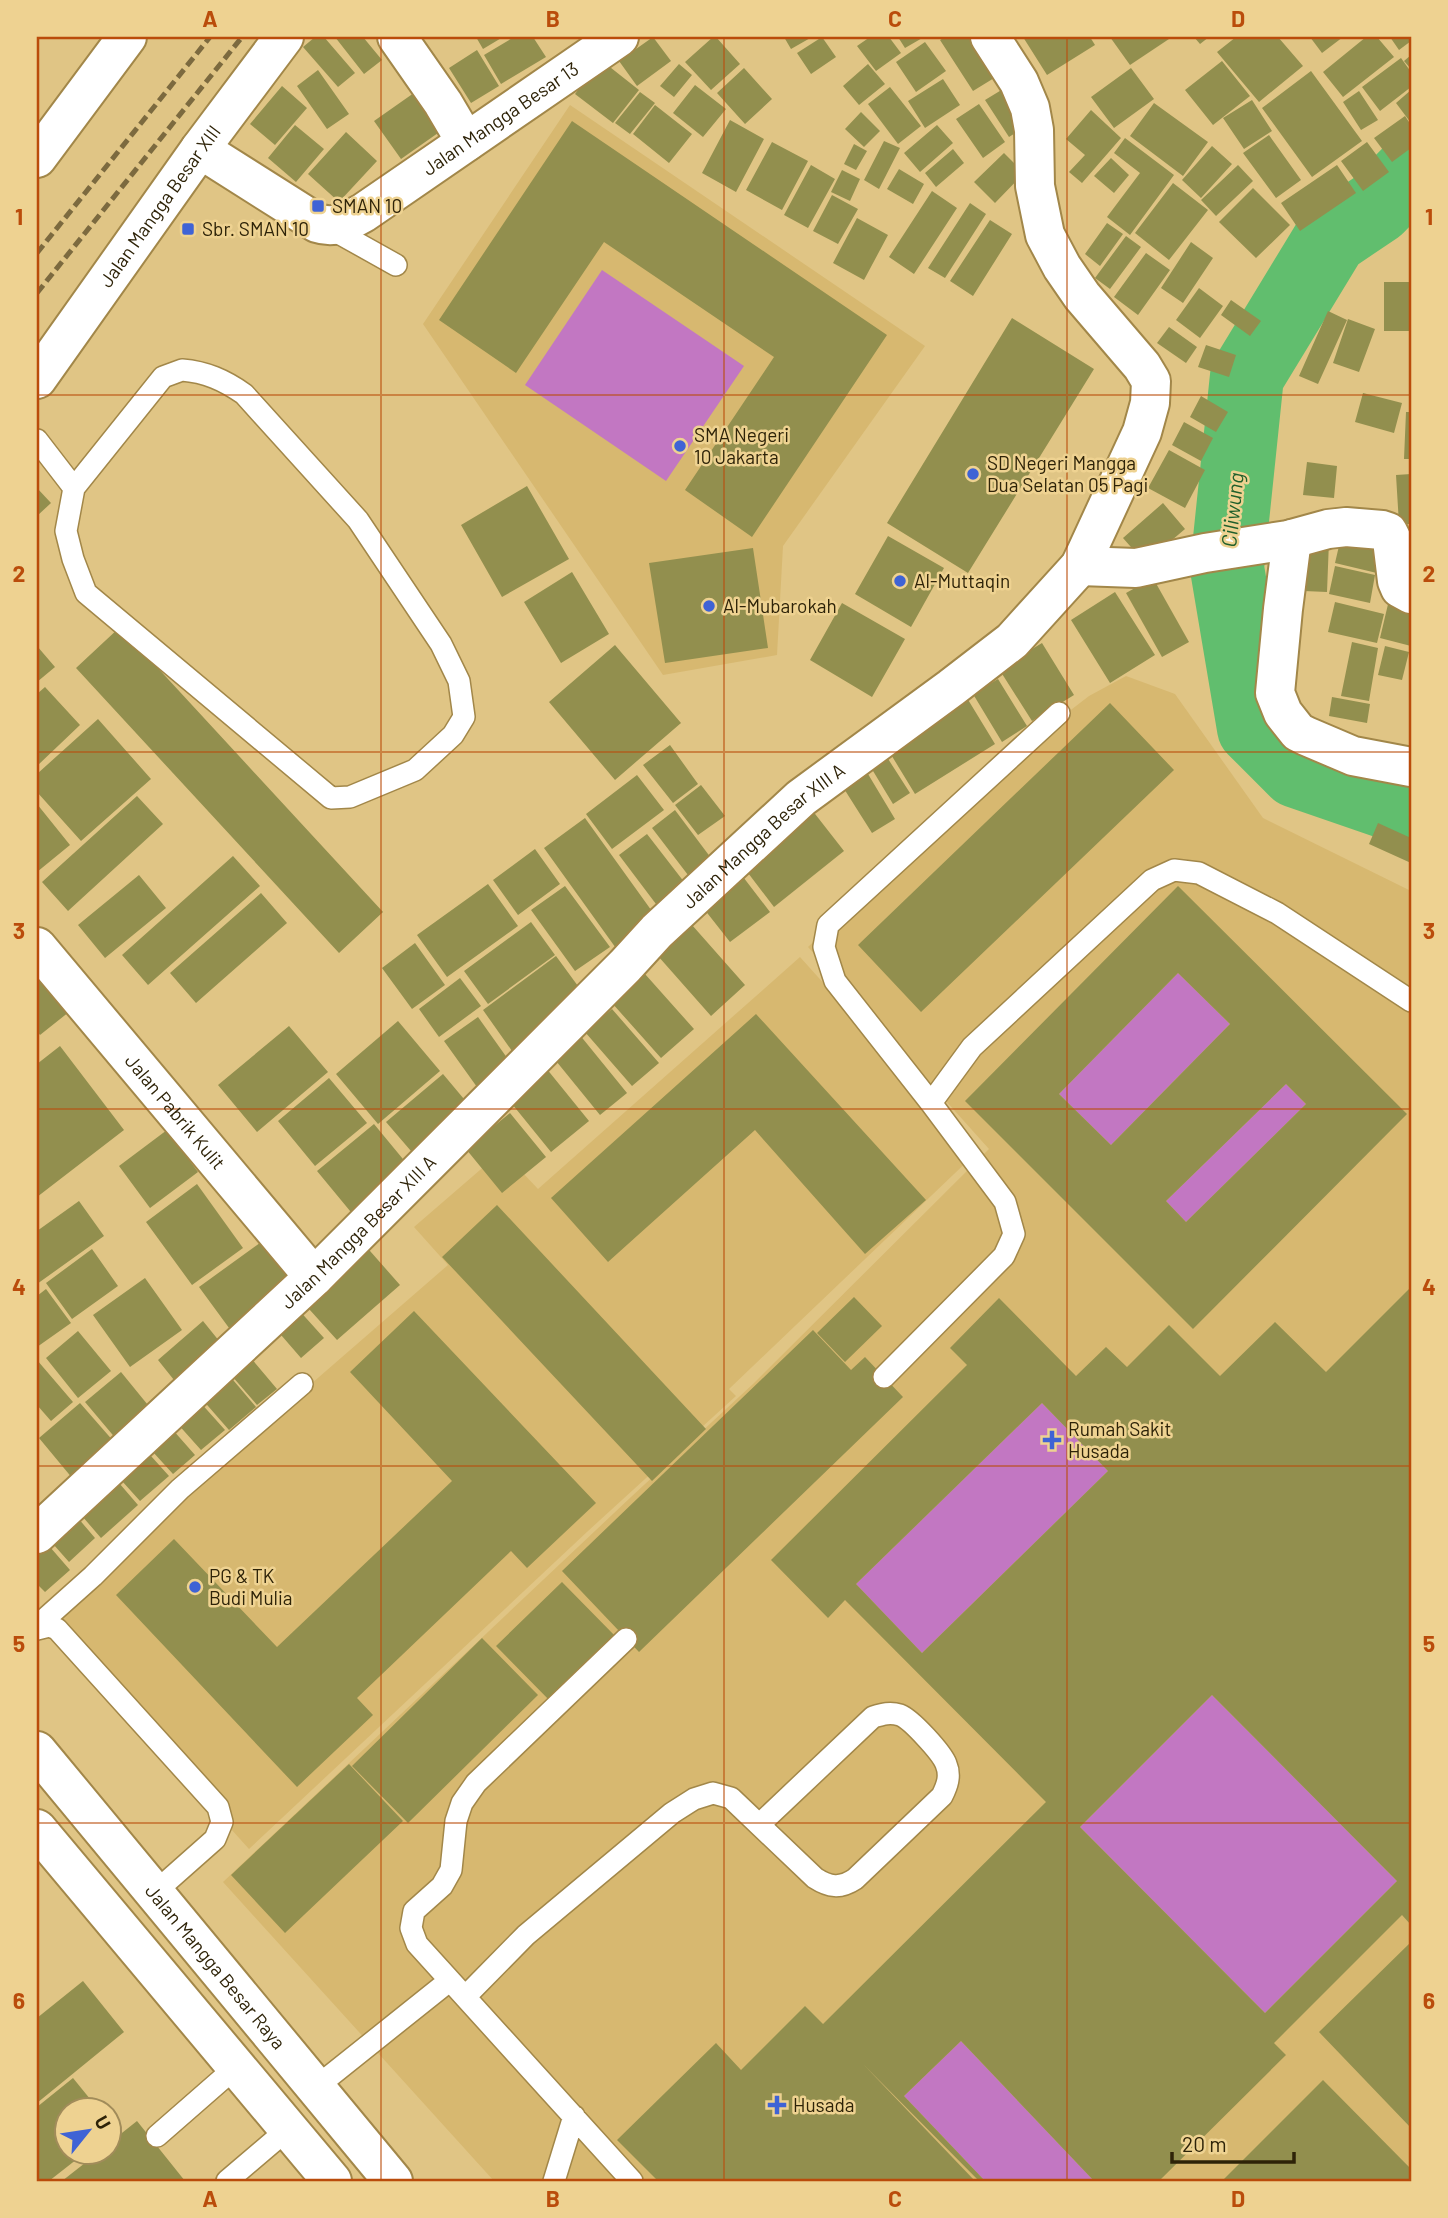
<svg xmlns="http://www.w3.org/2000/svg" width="1448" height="2218" font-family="Barlow,sans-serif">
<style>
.built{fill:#d7b870}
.green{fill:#c277c2}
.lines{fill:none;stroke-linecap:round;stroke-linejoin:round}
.river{stroke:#61be6e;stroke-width:74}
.building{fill:#928f4e;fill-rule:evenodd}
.service-casing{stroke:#a28749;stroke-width:24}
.minor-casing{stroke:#a28749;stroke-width:42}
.secondary-casing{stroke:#a28749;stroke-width:42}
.service{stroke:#fff;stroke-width:21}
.minor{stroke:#fff;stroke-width:38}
.secondary{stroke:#fff;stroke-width:38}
.rail{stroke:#7c6a3f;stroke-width:5;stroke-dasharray:10 5;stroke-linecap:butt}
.grid{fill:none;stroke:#ba4c0b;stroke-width:2;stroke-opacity:0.55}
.poi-dot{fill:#3f63d5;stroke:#eed291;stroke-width:2.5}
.labels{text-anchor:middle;stroke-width:5;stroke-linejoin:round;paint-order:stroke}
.street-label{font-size:19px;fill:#2e2308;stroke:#eed291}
.poi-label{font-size:19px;fill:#2e2308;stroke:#eed291;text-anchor:start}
.water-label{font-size:21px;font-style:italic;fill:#1f5f2b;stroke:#eed291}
.neatline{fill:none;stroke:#ba4c0b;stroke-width:2.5}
.grid-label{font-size:23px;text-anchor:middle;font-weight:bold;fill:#ba4c0b}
</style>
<rect width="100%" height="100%" fill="#e0c585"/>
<path class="built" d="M570 105 925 346 783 546 777 655 663 675 423 324Z
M1126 676 1175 694 1263 818 1411 891V2181H494L223 1882 631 1497 753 1384 989 1149 808 947 1015 753 1089 696Z
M800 957 976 1153 729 1389 736 1396 588 1531 249 1849 49 1627 198 1482 448 1265 414 1227 502 1151 538 1189Z"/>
<path class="green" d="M602 270 744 366 666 481 525 385Z
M1178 973 1230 1024 1111 1145 1059 1094Z
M1286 1084 1306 1104 1186 1222 1166 1201Z
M1042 1403 1108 1471 922 1653 856 1584Z
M1212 1695 1397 1881 1265 2013 1080 1827Z
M961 2041 1094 2181H985L904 2096Z"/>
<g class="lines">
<path class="river" d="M1411 172 1377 207 1331 238 1247 376 1227 568 1254 728 1297 771 1387 802 1411 806"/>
</g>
<path class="building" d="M315 37H324L355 73 338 87 303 47Z
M335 37H363L382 60 364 74Z
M476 37H503L483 49Z
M514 37H533L546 57 501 84 484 55Z
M653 37 671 61 637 86 619 61Z
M713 37H716L740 64 711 90 685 62Z
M784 37H812L791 49Z
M822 37 836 57 811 74 797 53Z
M870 37H889L901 53 876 71 857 46Z
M898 37H924L905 48Z
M945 37H975L999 75 973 91 940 40Z
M1023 37H1090L1095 45 1047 75Z
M1110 37H1172L1130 65Z
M1194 37H1209L1200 44Z
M1236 37H1278L1303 66 1259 102 1217 52Z
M1310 37H1343L1322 53Z
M1366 37H1377L1394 57 1343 97 1323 72Z
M1390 37H1411V41L1399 50Z
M925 42 946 71 916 92 896 62Z
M477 50 499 86 471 103 449 68Z
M1411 55V69L1404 61Z
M1401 58 1411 72V87L1380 111 1362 87Z
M601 60 639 90 613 123 575 94Z
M1222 61 1250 96 1213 125 1185 90Z
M679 64 692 75 674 97 660 86Z
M868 64 885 84 859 105 843 86Z
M744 68 772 99 745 124 717 93Z
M1131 68 1154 99 1114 128 1091 97Z
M318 70 349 114 327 129 297 86Z
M1311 71 1362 141 1312 177 1262 108Z
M943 79 960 105 925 128 908 101Z
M695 85 726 109 703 137 673 113Z
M282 86 307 108 275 145 250 124Z
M1008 86 1031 123 1009 137 985 100Z
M890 87 921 126 898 144 868 104Z
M421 88 448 126 401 159 374 121Z
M1411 90V123L1396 103Z
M1359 91 1378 120 1361 130 1343 102Z
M640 92 655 103 630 134 615 123Z
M1252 100 1272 131 1244 149 1223 118Z
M1154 103 1208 142 1183 176 1130 136Z
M979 104 1005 142 983 158 956 119Z
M655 105 692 134 669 163 633 134Z
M1091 110 1121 138 1082 183 1069 172 1085 155 1066 139Z
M861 112 880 131 864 147 845 129Z
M1405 116 1411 125V148L1392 162 1374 138Z
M730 120 764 139 736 192 702 173Z
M572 121 887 335 752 537 685 490 774 357 604 242 516 373 439 320Z
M295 125 324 149 296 182 268 158Z
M937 125 953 143 920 172 904 153Z
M346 132 377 161 339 202 308 174Z
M1269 135 1301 180 1276 198 1243 153Z
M1125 138 1174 175 1130 235 1107 217 1140 173 1114 153Z
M884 141 900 148 879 189 864 180Z
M772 142 808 161 782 210 746 190Z
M1367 142 1389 172 1363 191 1341 161Z
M854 144 867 151 856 170 844 164Z
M1212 146 1232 164 1201 198 1182 180Z
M953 149 964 163 936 187 925 173Z
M1004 153 1024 173 995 203 974 182Z
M1111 158 1129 175 1114 193 1094 176Z
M811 165 835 179 808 228 784 215Z
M1238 165 1253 181 1216 216 1201 200Z
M1337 165 1356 193 1300 231 1281 203Z
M899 169 924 184 913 204 887 189Z
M842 170 860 179 850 201 831 192Z
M1173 183 1208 210 1169 260 1135 233Z
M1253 188 1290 225 1256 258 1219 222Z
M932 191 957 208 914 274 889 257Z
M832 195 858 209 838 244 813 231Z
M970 203 986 214 945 278 928 268Z
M857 218 888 235 864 280 833 263Z
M990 220 1012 234 973 296 950 281Z
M1107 223 1123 234 1100 266 1085 254Z
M1126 236 1141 247 1110 289 1095 278Z
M1191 242 1213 258 1183 303 1161 288Z
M1146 253 1170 270 1138 315 1114 297Z
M1384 282H1411V331H1384Z
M1199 288 1223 306 1200 338 1176 320Z
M1231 300 1261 321 1250 336 1221 315Z
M1328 311 1347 320 1318 384 1299 376Z
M1012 318 1094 369 968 573 887 523Z
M1348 319 1375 329 1359 372 1333 363Z
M1169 327 1197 347 1186 363 1157 343Z
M1206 345 1236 355 1229 377 1198 367Z
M1363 393 1402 403 1394 433 1355 422Z
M1201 396 1228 412 1216 432 1190 417Z
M1406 412H1411V459H1404Z
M1184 422 1213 438 1201 461 1172 445Z
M1169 450 1205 470 1185 508 1148 488Z
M1307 462 1337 466 1334 498 1303 495Z
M1411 474V524H1399L1396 475Z
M527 486 569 559 502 597 461 525Z
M37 488 51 503 37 516Z
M1163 503 1185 529 1145 563 1123 538Z
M1342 533 1387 544 1381 574 1335 563Z
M888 536 944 568 911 627 855 594Z
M1305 540 1329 541 1327 592 1304 591Z
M753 548 768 648 665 663 649 563Z
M1335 566 1375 575 1370 603 1329 594Z
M572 572 609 634 561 663 524 602Z
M1153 578 1189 642 1162 657 1126 593Z
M1115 592 1155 655 1110 683 1071 620Z
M1389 600 1411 606V646L1380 638Z
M1335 602 1384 614 1377 643 1328 632Z
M842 603 905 639 872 697 810 660Z
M120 627 383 912 339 953 76 668Z
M1352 642 1378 648 1369 701 1341 696Z
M1042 643 1074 695 1032 721 999 669Z
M615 645 681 723 615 780 549 702Z
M37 646 55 667 37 682Z
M1385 646 1409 652 1402 680 1378 675Z
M998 679 1027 726 1002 742 973 694Z
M45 687 80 725 37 766V694Z
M1332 697 1370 704 1367 723 1329 716Z
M967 698 995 744 915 794 887 748Z
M1110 703 1174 770 921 1012 858 945Z
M98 719 151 779 81 841 37 792V774Z
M670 745 698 784 673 803 643 765Z
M883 751 910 793 893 804 867 761Z
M865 769 895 819 872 833 841 784Z
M637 775 664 810 612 849 586 814Z
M701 785 725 816 698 835 675 805Z
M137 796 163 824 68 911 42 882Z
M37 804 70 845 37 872Z
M675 810 711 858 688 875 652 828Z
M812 810 844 851 774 907 742 865Z
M585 818 659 921 618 951 544 848Z
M1378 823 1411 838V863L1369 844Z
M647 834 688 887 659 908 619 855Z
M535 849 560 884 518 915 493 880Z
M233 856 260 886 148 985 122 955Z
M737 869 770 912 730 942 697 900Z
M139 875 166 908 105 958 78 925Z
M488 884 518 926 447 977 417 935Z
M565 886 610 947 575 971 531 910Z
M1178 886 1407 1114 1193 1329 965 1101ZM1178 973 1230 1024 1111 1145 1059 1094ZM1286 1084 1306 1104 1186 1222 1166 1201Z
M261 893 287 923 196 1003 170 973Z
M531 922 555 955 488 1004 464 971Z
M692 925 745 985 711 1016 658 956Z
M415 943 445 985 412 1009 382 968Z
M556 956 586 997 512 1051 483 1010Z
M37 974 79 1004 40 1035 37 1031Z
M645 974 694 1029 661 1058 612 1003Z
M460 978 481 1006 439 1037 419 1009Z
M612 1009 659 1063 632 1086 585 1032Z
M756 1014 926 1200 865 1254 755 1130 608 1262 551 1198Z
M478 1017 515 1069 482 1094 444 1041Z
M398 1021 440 1071 378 1124 336 1074Z
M289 1026 328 1072 257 1132 218 1085Z
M579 1034 627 1093 600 1115 552 1056Z
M60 1046 124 1130 37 1197V1064Z
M546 1068 589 1121 551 1152 508 1099Z
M443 1074 474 1111 417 1158 386 1122Z
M329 1078 367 1123 315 1166 278 1121Z
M510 1113 546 1157 502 1193 466 1149Z
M374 1124 412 1170 355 1217 317 1171Z
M167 1130 198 1172 150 1208 119 1166Z
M197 1184 243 1248 192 1285 146 1222Z
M79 1201 104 1236 37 1284V1231Z
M497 1205 706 1429 652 1481 442 1257Z
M268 1237 301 1282 232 1332 199 1287Z
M363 1243 400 1285 337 1340 300 1299Z
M92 1249 118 1286 72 1319 46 1283Z
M145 1278 182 1330 130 1367 93 1315Z
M1411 1287V1925L1402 1915 1274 2043 1286 2055 1159 2181H1094L961 2041 904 2096 985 2181H979L863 2064 975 2181H658L617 2140 716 2043 741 2070 805 2006 823 2024 1046 1802 845 1600 828 1618 771 1560 967 1365 950 1348 999 1298 1076 1376 1106 1347 1127 1367 1169 1325 1220 1376 1275 1322 1326 1372ZM1042 1403 1108 1471 922 1653 856 1584ZM1212 1695 1397 1881 1265 2013 1080 1827Z
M46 1289 71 1323 37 1347V1296Z
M854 1297 882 1326 845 1362 817 1333Z
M297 1308 324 1338 301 1358 275 1328Z
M414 1311 596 1503 527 1568 511 1551 357 1698 373 1715 297 1787 116 1595 174 1539 277 1647 452 1481 350 1372Z
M203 1321 224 1347 178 1385 158 1360Z
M813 1330 851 1370 865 1357 903 1397 639 1652 562 1571Z
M78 1331 111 1371 78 1398 46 1358Z
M245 1351 277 1389 257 1405 225 1368Z
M37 1360 73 1402 51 1421 37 1405Z
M121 1372 152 1410 117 1440 85 1402Z
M228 1374 256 1407 229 1430 201 1398Z
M199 1401 225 1430 201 1450 176 1422Z
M80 1403 115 1443 73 1479 39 1438Z
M165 1421 195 1455 173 1474 143 1441Z
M142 1446 169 1476 140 1501 113 1471Z
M113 1476 138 1505 101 1538 76 1509Z
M72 1511 95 1538 69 1562 46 1536Z
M43 1539 70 1570 45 1592 37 1584V1544Z
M562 1582 619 1640 553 1704 496 1646Z
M482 1638 538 1695 408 1823 352 1766Z
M349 1764 403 1821 285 1933 231 1875Z
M1411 1942V2128L1319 2032Z
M83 1981 124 2032 37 2103V2018Z
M73 2078 99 2110H66V2152H86L49 2181H37V2107Z
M1323 2080 1411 2169V2181H1222Z
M137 2121 185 2181H62L99 2152H108V2144Z"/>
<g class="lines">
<g class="service-casing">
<path id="service" d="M328 227 396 265
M182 370C206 372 224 380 244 394L358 520 441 644 459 681 464 717 453 735 415 770 350 797 331 798 86 593 73 559 66 531 74 488 163 377Z
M37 440 74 488
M931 1103 835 981 824 947 828 925 1059 713
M884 1377 1004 1256 1014 1234 1005 1202 931 1103 972 1047 1152 880 1174 870 1199 873 1277 913 1411 1001
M37 1626 93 1576 180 1489 302 1384
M37 1629 49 1626 57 1629 218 1807 222 1822 215 1839 154 1893
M626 1639 476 1783 462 1803 456 1821 451 1870 442 1886 414 1911 411 1928 417 1944 632 2181
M465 1997 526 1935 672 1813 694 1799 713 1793 731 1798 815 1878C829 1887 840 1889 855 1879L942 1796C947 1786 951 1776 946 1764 942 1753 911 1719 900 1715 890 1712 883 1714 873 1717L760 1824
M315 2088 449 1981
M157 2136 236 2067
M227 2181 288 2129
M554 2181 574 2116"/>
</g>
<g class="minor-casing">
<g id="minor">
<path d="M397 37 443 103 466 142"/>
<path id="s1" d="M200 149 317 223C335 229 347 222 363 213L619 37"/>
<path d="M37 158 127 37"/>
<path id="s2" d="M37 379 200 149 284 37"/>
<path d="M1292 539 1283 609 1275 693 1283 713 1298 732 1306 736 1353 756 1411 767"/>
<path d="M1080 566 1136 568 1205 553 1288 540 1328 529 1346 527 1382 530 1388 532 1392 540 1397 581 1400 588 1411 594"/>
<path id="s3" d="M37 947 314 1277"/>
<path id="s4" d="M37 1534 314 1277 625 966 657 931 801 798 951 688 1012 641 1080 566 1142 432 1150 403 1151 381 1142 366 1082 296 1062 267 1045 235 1035 186 1034 130 1030 108 1019 82 990 37"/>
</g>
</g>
<g class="secondary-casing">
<g id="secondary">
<path id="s5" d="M37 1751 393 2181"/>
<path d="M37 1829 332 2181"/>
</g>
</g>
<use href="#service" class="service"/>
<use href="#minor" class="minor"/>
<use href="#secondary" class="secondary"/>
<path class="rail" d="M37 253 210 37
M37 293 242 37"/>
</g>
<path class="grid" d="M381 37V2181M724 37V2181M1067 37V2181M37 395H1411M37 752H1411M37 1109H1411M37 1466H1411M37 1823H1411"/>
<g class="poi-dot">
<rect x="311" y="199" width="14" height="14" rx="3.5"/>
<rect x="181" y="222" width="14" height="14" rx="3.5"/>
<circle cx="680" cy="446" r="7"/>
<circle cx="973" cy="474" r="7"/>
<circle cx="900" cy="581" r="7"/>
<circle cx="709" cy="606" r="7"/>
<path d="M1048.5 1429.5h7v7h7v7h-7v7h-7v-7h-7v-7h7z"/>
<circle cx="195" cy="1587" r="7"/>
<path d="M773.5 2094.5h7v7h7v7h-7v7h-7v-7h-7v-7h7z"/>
</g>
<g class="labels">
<g class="street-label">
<text dy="7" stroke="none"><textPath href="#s1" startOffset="354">Jalan Mangga Besar 13</textPath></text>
<text dy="7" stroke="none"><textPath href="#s2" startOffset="212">Jalan Mangga Besar XIII</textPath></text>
<text dy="7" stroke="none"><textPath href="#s4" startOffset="1008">Jalan Mangga Besar XIII A</textPath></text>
<text dy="7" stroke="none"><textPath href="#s3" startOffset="215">Jalan Pabrik Kulit</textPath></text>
<text dy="7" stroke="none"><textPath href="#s4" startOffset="441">Jalan Mangga Besar XIII A</textPath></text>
<text dy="7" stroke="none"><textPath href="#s5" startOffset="280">Jalan Mangga Besar Raya</textPath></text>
</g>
<g class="poi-label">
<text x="332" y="213">SMAN 10</text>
<text x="202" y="236">Sbr. SMAN 10</text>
<text x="694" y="442">SMA Negeri<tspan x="694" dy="22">10 Jakarta</tspan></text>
<text x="987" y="470">SD Negeri Mangga<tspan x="987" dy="22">Dua Selatan 05 Pagi</tspan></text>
<text x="914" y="588">Al-Muttaqin</text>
<text x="723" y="613">Al-Mubarokah</text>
<text x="1068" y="1436">Rumah Sakit<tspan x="1068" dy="22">Husada</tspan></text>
<text x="209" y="1583">PG &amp; TK<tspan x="209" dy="22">Budi Mulia</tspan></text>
<text x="793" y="2112">Husada</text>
</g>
<g class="water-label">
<text transform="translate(1233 510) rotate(-84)" y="7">Ciliwung</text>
</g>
</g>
<rect width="1448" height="2218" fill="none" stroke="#eed291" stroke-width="77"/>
<g transform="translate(88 2131) rotate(60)"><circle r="33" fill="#eed291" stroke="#a18c5a" stroke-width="2"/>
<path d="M0-5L12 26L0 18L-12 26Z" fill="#3f63d5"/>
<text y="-10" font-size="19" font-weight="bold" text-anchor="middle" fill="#2e2308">U</text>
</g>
<path d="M1172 2152v10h122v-10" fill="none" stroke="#2e2308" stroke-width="3.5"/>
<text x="1182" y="2152" font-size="21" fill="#2e2308" stroke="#eed291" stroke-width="5" paint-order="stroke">20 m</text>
<rect x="38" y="38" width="1372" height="2142" class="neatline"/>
<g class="grid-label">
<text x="210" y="27">A</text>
<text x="553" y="27">B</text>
<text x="895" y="27">C</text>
<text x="1238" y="27">D</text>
<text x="19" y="225">1</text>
<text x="1429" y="225">1</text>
<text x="19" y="582">2</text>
<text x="1429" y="582">2</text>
<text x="19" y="939">3</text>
<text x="1429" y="939">3</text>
<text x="19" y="1295">4</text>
<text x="1429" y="1295">4</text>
<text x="19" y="1652">5</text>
<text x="1429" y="1652">5</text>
<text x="19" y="2009">6</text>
<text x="1429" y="2009">6</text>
<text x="210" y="2207">A</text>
<text x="553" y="2207">B</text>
<text x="895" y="2207">C</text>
<text x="1238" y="2207">D</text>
</g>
</svg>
